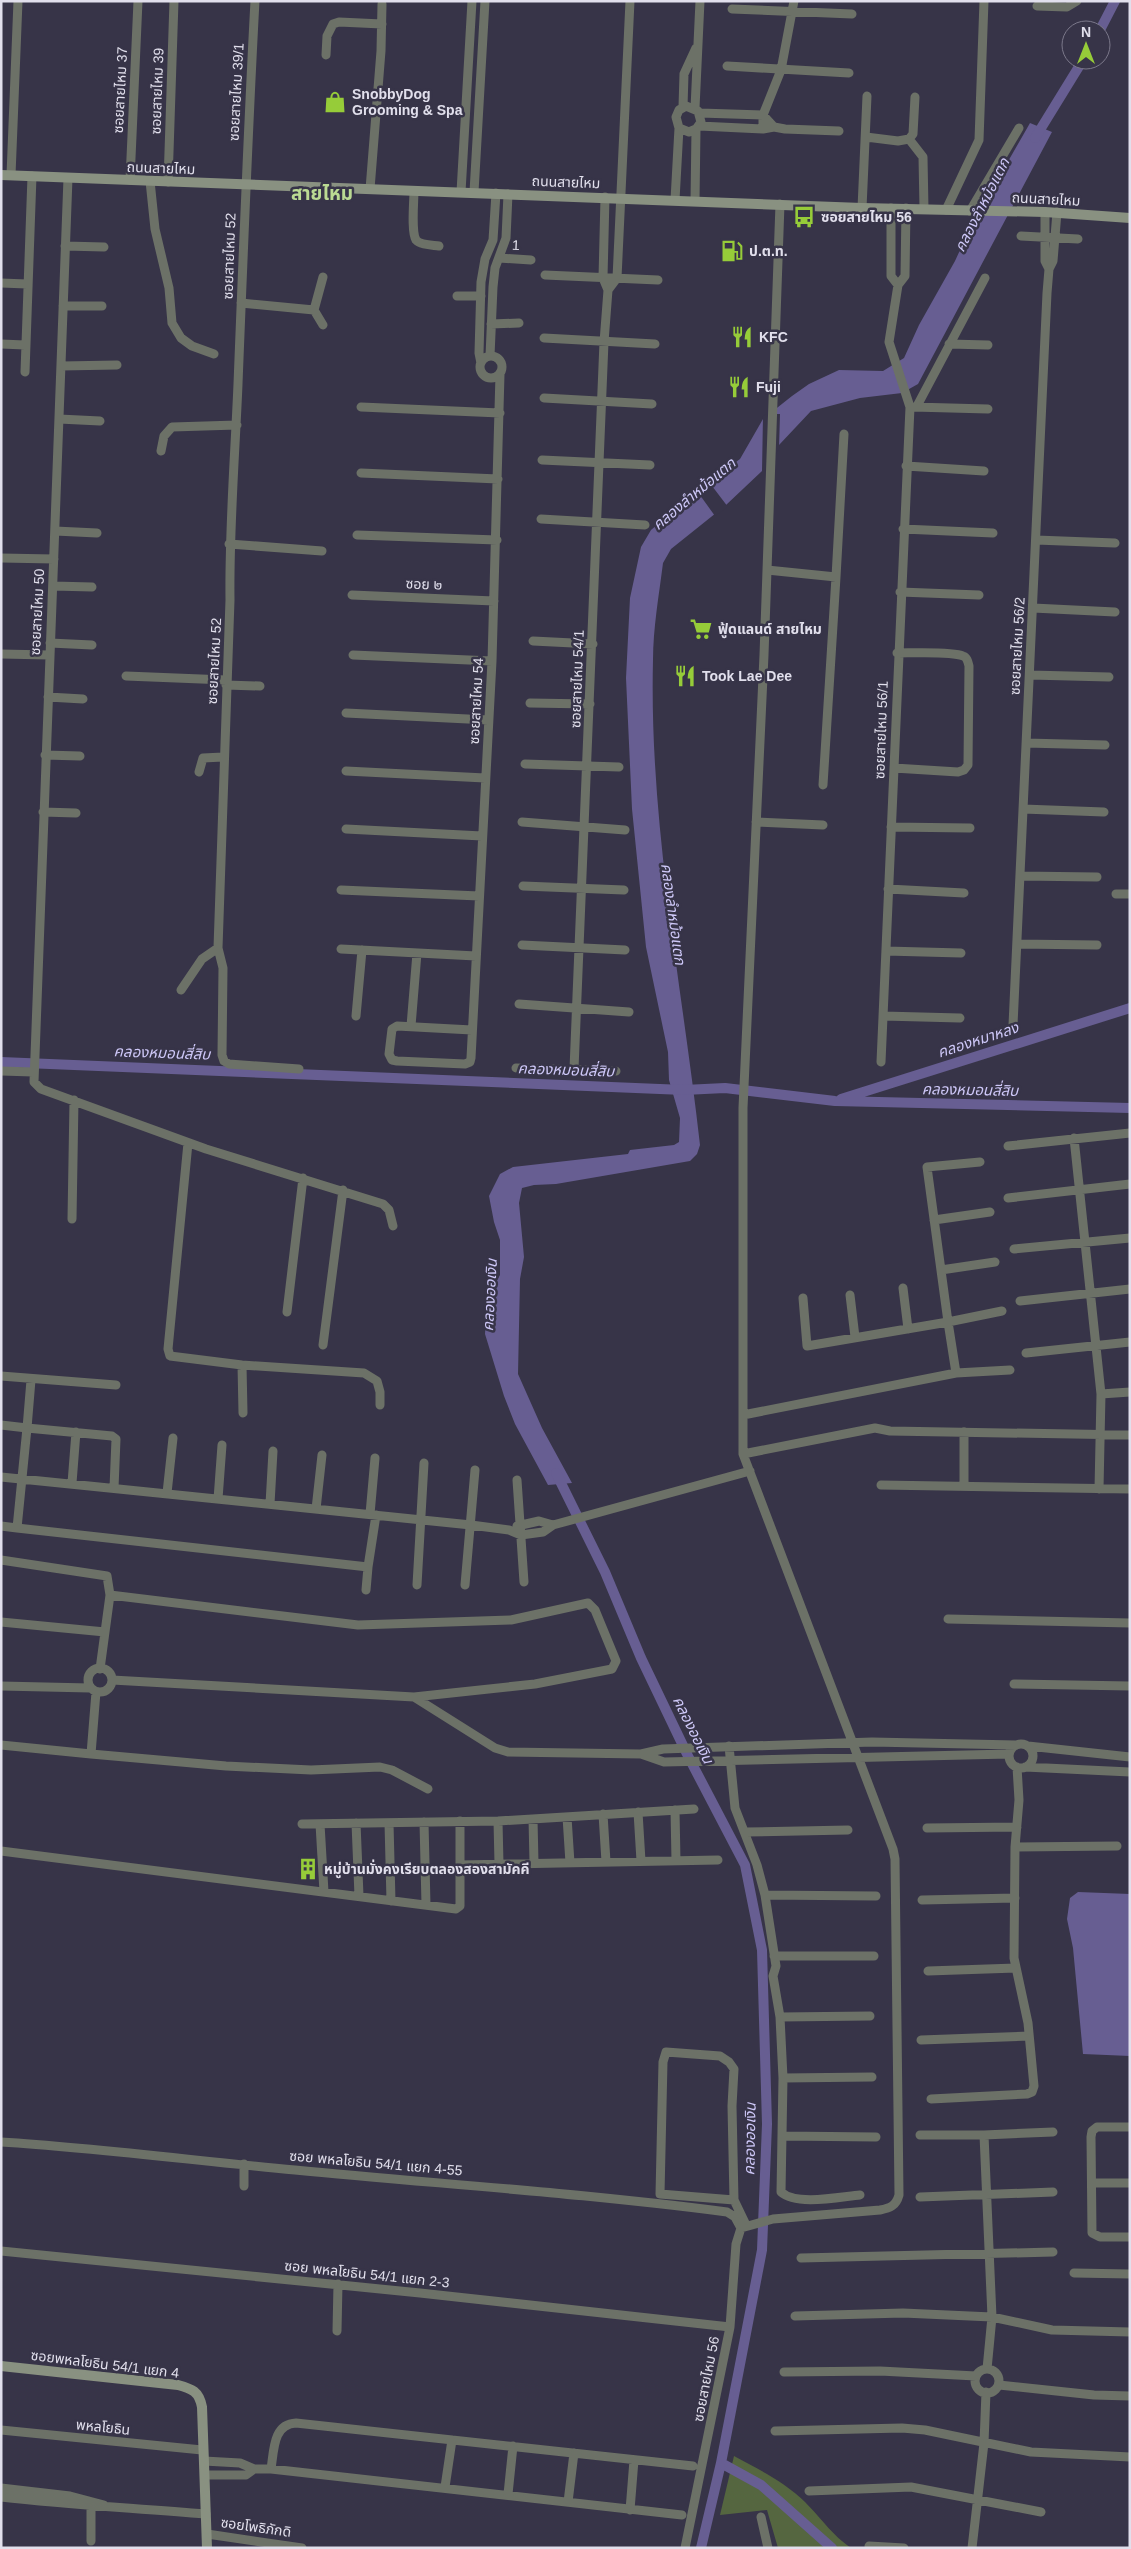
<svg xmlns="http://www.w3.org/2000/svg" width="1131" height="2549" font-family="Helvetica,'Noto Sans Thai',sans-serif">
<style>
.green{fill:#556640}
.water{fill:#675e92}
.pier{fill:#373448}
.lines{fill:none;stroke-linecap:round;stroke-linejoin:round}
.canal{stroke:#675e92;stroke-width:10}
.street{stroke:#6c7167;stroke-width:9}
.secondary{stroke:#899181;stroke-width:10}
.labels{text-anchor:middle;stroke-width:5;stroke-linejoin:round;paint-order:stroke}
.street-label{font-size:14px;fill:#e1dfec;stroke:#373448}
.poi-label{font-size:14px;font-weight:bold;fill:#e1dfec;stroke:#373448;text-anchor:start}
.water-label{font-size:15px;font-style:italic;fill:#cec8f8;stroke:#373448}
.district-label{font-size:19px;font-weight:bold;fill:#bbda93;stroke:#373448}
</style>
<rect width="100%" height="100%" fill="#373448"/>
<path class="green" d="M734 2456C758 2469 785 2482 805 2502 821 2518 832 2535 851 2548H778L767 2510 720 2515Z"/>
<path class="water" d="M1030 123 1052 132 918 384 902 393 860 398 811 411 779 445 762 471 726 505 671 549 663 563C659 595 653 628 653 660 649 823 682 985 700 1145L697 1154 690 1161 556 1184 534 1185 522 1188 519 1203 524 1257 520 1279 518 1374 542 1428 572 1483 548 1485 515 1424 504 1396 485 1334 487 1298 500 1275V1240L494 1222 489 1196 500 1174 513 1167 628 1154 630 1150 674 1145 679 1142 680 1118 669 1080 668 1052 646 947 632 809 626 678 630 598 641 547 651 530 697 491 740 459 763 419 792 396 809 384 839 370 883 371 904 358 919 325 955 261 972 224Z
M1078 1892 1130 1894V2056L1083 2054 1073 1948 1067 1919 1070 1898Z"/>
<path class="pier" d="M766 414H780L779 449 765 471H762L763 416Z
M709 482 728 507 715 516 697 491Z"/>
<g class="lines">
<path class="canal" d="M1100 30 1115 1
M1035 138 1083 60
M1 1062 684 1090 725 1088 835 1101 1130 1108
M841 1099 1130 1008
M556 1473 605 1572 641 1658 688 1756 745 1865 762 1950 767 2124 762 2250 721 2463 701 2548
M721 2463 761 2485 832 2548"/>
<path class="street" d="M255 1C248 129 243 257 238 384 235 456 229 528 230 600L218 948 223 968 222 1055 224 1061 229 1064 299 1069
M1037 6 1067 7 1077 1
M732 9 852 14
M326 55 327 36 333 24 339 22 382 24
M727 66 849 73
M683 107 684 74 696 48
M695 108 700 1
M700 113 763 115 774 127
M699 126 763 129 774 127 785 129 839 131
M763 129V115L781 70 794 1
M866 137 898 141 909 139 913 134 915 97
M909 139 923 157 924 209
M11 175 18 1
M68 178 34 1082 41 1089 206 1149 383 1204 389 1210 393 1226
M130 180 138 1
M150 181 155 229 169 288 172 323 181 338 192 346 214 354
M168 182 174 1
M370 189 381 51 382 4
M414 191C414 201 411 232 416 240 420 245 433 245 439 246
M461 192 472 1
M474 192 485 1
M675 200 679 128 676 117 679 110 686 106 698 111 701 122 696 129 689 132 679 128
M695 201 696 129
M862 208 867 96
M891 208V276L898 285
M946 210 979 140 984 1
M970 211 1019 128
M1045 212V261L1049 269
M1021 236 1078 239
M65 246 104 247
M499 258 531 260
M545 275 658 280
M1 283 27 284
M608 290 617 278 630 1
M457 296H481
M241 303 314 310 323 325
M63 306H102
M314 310 323 277
M491 324 519 323
M544 338 655 344
M1 344 25 345
M949 344 988 345
M490 356 493 287 495 268 506 238 508 194
M480 367a11 11 0 1 1 22 0a11 11 0 1 1-22 0Z
M481 363 479 353 481 282 485 259 493 240 496 193
M61 366 117 365
M25 372 32 176
M544 398 652 404
M917 406 985 278
M361 407 500 413
M913 407 988 409
M59 419 100 421
M161 451 164 436 172 427 237 425
M542 460 650 465
M906 466 984 471
M361 473 498 479
M541 519 645 525
M903 529 993 533
M55 531 97 533
M357 535 497 540
M1036 540 1115 543
M229 544 322 551
M1 558 54 559
M767 570 836 577 823 785
M836 577 844 434
M53 586 92 587
M900 592 979 595
M352 595 494 601
M1033 608 1115 612
M533 641 593 644
M50 643 92 645
M1 654 49 655
M353 655 492 661
M1030 675 1109 677
M126 676 226 680
M226 685 260 686
M48 697 83 699
M530 703 590 704
M346 713 488 720
M1026 743 1105 745
M45 755 80 756
M525 764 619 767
M894 768 958 772 964 770 968 765 969 666C968 662 967 657 963 656 952 651 912 653 897 653
M346 771 485 778
M199 772 203 758 223 757
M1023 809 1104 812
M43 812 76 813
M522 822 625 830
M756 822 823 825
M891 827 970 828
M346 829 482 836
M1020 876 1097 877
M523 886 624 890
M888 889 964 893
M341 890 479 896
M1116 894H1130
M1017 944 1097 945
M522 945 625 950
M341 949 476 956
M886 951 961 953
M181 990 202 959 218 948
M519 1004 629 1012
M356 1016 362 950
M883 1016 960 1018
M1013 1025 1047 293 1049 269 1053 261 1057 212
M411 1026 417 953
M472 1030 397 1026 392 1029 389 1054 392 1060 397 1061 465 1064 470 1062 471 1058 492 661 500 374
M881 1062 910 407 889 342 898 285 905 276 906 208
M516 1068 616 1071
M574 1069 604 342 608 290 603 278 605 197
M1 1071 33 1072
M1074 1138 1101 1394 1099 1489
M188 1143 168 1349 170 1356 242 1365 364 1373 377 1381 380 1392V1405
M1008 1146 1130 1133
M980 1162 927 1167 948 1322 1002 1311
M1008 1198 1130 1184
M72 1219 74 1100
M934 1220 990 1212
M1014 1249 1130 1238
M941 1270 995 1262
M903 1288 908 1329
M850 1295 855 1337
M803 1298 807 1346 948 1322 956 1373
M1020 1301 1130 1289
M287 1312 303 1178
M323 1345 343 1190
M1026 1353 1130 1342
M242 1365 243 1413
M1 1376 116 1385
M1101 1394 1130 1392
M743 1415 956 1373 1010 1370
M1 1425 27 1428 31 1380
M964 1432V1486
M743 1454 875 1428 890 1431 1130 1435
M1 1477 471 1525 509 1530 521 1535 543 1532 553 1525 750 1471
M517 1480 524 1582
M72 1483 76 1432
M881 1485 1130 1489
M114 1488 116 1439 112 1436 27 1428 17 1528 368 1567 376 1515
M167 1493 173 1438
M218 1499 222 1445
M270 1504 273 1451
M316 1509 322 1455
M370 1514 375 1458
M1 1526 17 1528
M517 1526 539 1521 553 1525
M1 1560 107 1576 110 1595 100 1669
M417 1585 424 1463
M465 1585 475 1470
M366 1590 368 1567
M110 1595 358 1625 511 1620 588 1603 595 1610 616 1661 612 1669 535 1684 414 1697
M948 1619 1130 1623
M1 1622 105 1632
M88 1680a12 12 0 1 1 24 0a12 12 0 1 1-24 0Z
M112 1680 414 1697 495 1748 508 1752 641 1754 664 1762 1009 1754
M1014 1684 1130 1686
M1 1686 90 1688
M96 1692 91 1754 226 1766 311 1770 380 1767 392 1770 428 1789
M1009 1756a12 12 0 1 1 24 0a12 12 0 1 1-24 0Z
M1 1745 91 1754
M729 1746 735 1808 757 1865 765 1895 776 1966 773 1976 780 2017 783 2078 781 2192C796 2206 839 2197 860 2195
M1028 1746 1130 1757
M641 1754 663 1749 872 1742 1016 1745
M1025 1767 1130 1772
M675 1810 676 1861
M638 1812 641 1861
M603 1814 606 1862
M567 1817 570 1863
M533 1819 534 1863
M498 1821 499 1864
M424 1822 426 1905
M356 1823 359 1896
M389 1823 391 1901
M302 1824 498 1821 694 1809
M320 1824 324 1892
M927 1828 1017 1827
M745 1832 848 1830
M1015 1847 1117 1846
M1 1851 456 1909 460 1906V1821
M460 1865 718 1860
M765 1895 876 1896
M922 1900 1015 1898
M774 1956H874
M928 1971 1016 1968
M780 2017 870 2016
M921 2040 1029 2036
M783 2078 872 2077
M931 2099 1027 2094 1032 2092 1034 2086 1028 2023 1014 1958 1015 1847 1019 1800 1017 1767
M1130 2127H1097L1092 2131 1091 2137 1092 2233 1100 2237H1130
M920 2135H984
M783 2136 876 2137
M1 2142C99 2148 197 2161 295 2170 439 2184 583 2193 727 2212L735 2217 741 2228
M1092 2183H1130
M244 2186V2164
M920 2197 1053 2192
M734 2200 660 2194 663 2062 666 2052 720 2056 729 2062 734 2069 732 2106 734 2200 746 2225
M1 2251 420 2293 730 2327
M801 2258 1053 2252
M1074 2273 1130 2274
M795 2316 903 2313 992 2317 1052 2330 1130 2332
M337 2331 338 2284
M987 2369 992 2317 984 2135 1053 2132
M975 2381a12 12 0 1 1 24 0a12 12 0 1 1-24 0Z
M784 2372 880 2371 976 2376
M999 2385 1094 2395 1130 2396
M1 2430 202 2450
M775 2431 902 2428 925 2430 1031 2452 1130 2457
M204 2461 240 2463 254 2469H271L682 2515
M271 2469C274 2450 273 2424 296 2423L693 2466
M205 2475H246L254 2469
M445 2487 452 2440
M1 2488 70 2496 104 2505
M809 2491 911 2487 1041 2512
M508 2494 513 2446
M1 2497C70 2505 137 2508 206 2514
M568 2502 574 2453
M91 2507V2541
M630 2510 634 2460
M761 2517 768 2548
M207 2534 302 2548
M869 2546 904 2548
M685 2548 730 2327 736 2244 741 2228 773 2219 880 2210C890 2208 896 2206 899 2195L895 1859 893 1849 743 1454V1108L764 655 780 204
M972 2548 984 2443 986 2392"/>
<path class="secondary" d="M1 175 862 208 1045 212 1130 218
M1 2366 178 2385C192 2389 199 2391 202 2407L207 2548"/>
</g>
<defs>
<g id="shop-bare" transform="scale(1.725)"><path d="M-5-2.5h2.3a2.7 3.5 0 0 1 5.4 0H5L5.5 6h-11ZM-1.5-2.5h3a1.5 2.3 0 0 0-3 0Z" fill="#96cc39" stroke="#373448" stroke-width="2.5" paint-order="stroke"/></g>
<g id="bus-bare" transform="scale(1.725)"><path d="M-5-6H5V4H4V6H2V4H-2V6H-4V4H-5ZM-3.5-4V0h7V-4ZM-3.5 1.2v1.5H-2V1.2ZM2 1.2v1.5H3.5V1.2Z" fill="#96cc39" stroke="#373448" stroke-width="2.5" paint-order="stroke"/></g>
<g id="fuel-bare" transform="scale(1.725)"><path d="M-5.5-6h7V0h2V4h1.3V-2.5L3-4.5l.8-.8L6-3V5H2.5V1h-1V6h-7ZM-4.2-4.7v3.2H.2V-4.7Z" fill="#96cc39" stroke="#373448" stroke-width="2.5" paint-order="stroke"/></g>
<g id="restaurant-bare" transform="scale(1.725)"><path d="M-5-6h1v4h1v-4h1v4h1v-4h1v5L-1.5 .5V6h-2V.5L-5-1ZM5-6V6H3V1.5H1.5Q1.5-4 5-6Z" fill="#96cc39" stroke="#373448" stroke-width="2.5" paint-order="stroke"/></g>
<g id="supermarket-bare" transform="scale(1.725)"><path d="M-6-5.5h2.5l.6 2H6L4.5 2H-2.5L-4.4-4H-6ZM-1.5 3.2a1.3 1.3 0 1 0 .1 0ZM3 3.2a1.3 1.3 0 1 0 .1 0Z" fill="#96cc39" stroke="#373448" stroke-width="2.5" paint-order="stroke"/></g>
<g id="building-bare" transform="scale(1.725)"><path d="M-4-6H4V6H1V3H-1V6H-4ZM-2.5-4.3h1.7v1.8h-1.7ZM.8-4.3h1.7v1.8H.8ZM-2.5-1h1.7V.8h-1.7ZM.8-1h1.7V.8H.8Z" fill="#96cc39" stroke="#373448" stroke-width="2.5" paint-order="stroke"/></g>
</defs>
<g fill-rule="evenodd">
<use href="#shop-bare" x="335" y="102"/>
<use href="#bus-bare" x="804" y="217"/>
<use href="#fuel-bare" x="732" y="251"/>
<use href="#restaurant-bare" x="742" y="337"/>
<use href="#restaurant-bare" x="739" y="387"/>
<use href="#supermarket-bare" x="701" y="629"/>
<use href="#restaurant-bare" x="685" y="676"/>
<use href="#building-bare" x="308" y="1869"/>
</g>
<g class="labels">
<g class="street-label">
<text transform="translate(120 90) rotate(-87)" y="5">ซอยสายไหม 37</text>
<text transform="translate(157 91) rotate(-88)" y="5">ซอยสายไหม 39</text>
<text transform="translate(236 92) rotate(-87)" y="5">ซอยสายไหม 39/1</text>
<text transform="translate(161 168) rotate(2)" y="5">ถนนสายไหม</text>
<text transform="translate(566 182) rotate(2)" y="5">ถนนสายไหม</text>
<text transform="translate(1046 199) rotate(3)" y="5">ถนนสายไหม</text>
<text transform="translate(516 245) rotate(3)" y="5">1</text>
<text transform="translate(229 256) rotate(-88)" y="5">ซอยสายไหม 52</text>
<text transform="translate(424 584) rotate(2)" y="5">ซอย ๒</text>
<text transform="translate(37 612) rotate(-87)" y="5">ซอยสายไหม 50</text>
<text transform="translate(1017 646) rotate(-87)" y="5">ซอยสายไหม 56/2</text>
<text transform="translate(214 661) rotate(-87)" y="5">ซอยสายไหม 52</text>
<text transform="translate(577 679) rotate(-88)" y="5">ซอยสายไหม 54/1</text>
<text transform="translate(476 701) rotate(-87)" y="5">ซอยสายไหม 54</text>
<text transform="translate(881 730) rotate(-88)" y="5">ซอยสายไหม 56/1</text>
<text transform="translate(376 2163) rotate(5)" y="5">ซอย พหลโยธิน 54/1 แยก 4-55</text>
<text transform="translate(367 2274) rotate(6)" y="5">ซอย พหลโยธิน 54/1 แยก 2-3</text>
<text transform="translate(105 2364) rotate(7)" y="5">ซอยพหลโยธิน 54/1 แยก 4</text>
<text transform="translate(706 2379) rotate(-79)" y="5">ซอยสายไหม 56</text>
<text transform="translate(103 2427) rotate(6)" y="5">พหลโยธิน</text>
<text transform="translate(256 2527) rotate(8)" y="5">ซอยโพธิภักดิ</text>
</g>
<g class="poi-label">
<text x="352" y="99">SnobbyDog<tspan x="352" dy="16">Grooming &amp; Spa</tspan></text>
<text x="821" y="222">ซอยสายไหม 56</text>
<text x="749" y="256">ป.ต.ท.</text>
<text x="759" y="342">KFC</text>
<text x="756" y="392">Fuji</text>
<text x="718" y="634">ฟู้ดแลนด์ สายไหม</text>
<text x="702" y="681">Took Lae Dee</text>
<text x="324" y="1874">หมู่บ้านมั่งคงเรียบตลองสองสามัคคี</text>
</g>
<g class="water-label">
<text transform="translate(982 205) rotate(-63)" y="5">คลองลำหม้อแตก</text>
<text transform="translate(694 494) rotate(-40)" y="5">คลองลำหม้อแตก</text>
<text transform="translate(673 914) rotate(82)" y="5">คลองลำหม้อแตก</text>
<text transform="translate(978 1040) rotate(-18)" y="5">คลองหมาหลง</text>
<text transform="translate(162 1053) rotate(2)" y="5">คลองหมอนสี่สิบ</text>
<text transform="translate(566 1070) rotate(2)" y="5">คลองหมอนสี่สิบ</text>
<text transform="translate(970 1090) rotate(1)" y="5">คลองหมอนสี่สิบ</text>
<text transform="translate(490 1295) rotate(-87)" y="5">คลองออเงิน</text>
<text transform="translate(693 1730) rotate(64)" y="5">คลองออเงิน</text>
<text transform="translate(750 2139) rotate(-89)" y="5">คลองออเงิน</text>
</g>
<g class="district-label">
<text x="322" y="200">สายไหม</text>
</g>
</g>
<rect width="1131" height="2549" fill="none" stroke="#e1dfec" stroke-width="5"/>
<g transform="translate(1086 45)"><circle r="24" fill="#373448" stroke="#7b788a"/>
<path d="M0-4L9 19L0 12L-9 19Z" fill="#96cc39"/>
<text y="-8" font-size="14" font-weight="bold" text-anchor="middle" fill="#e1dfec">N</text>
</g>
</svg>
